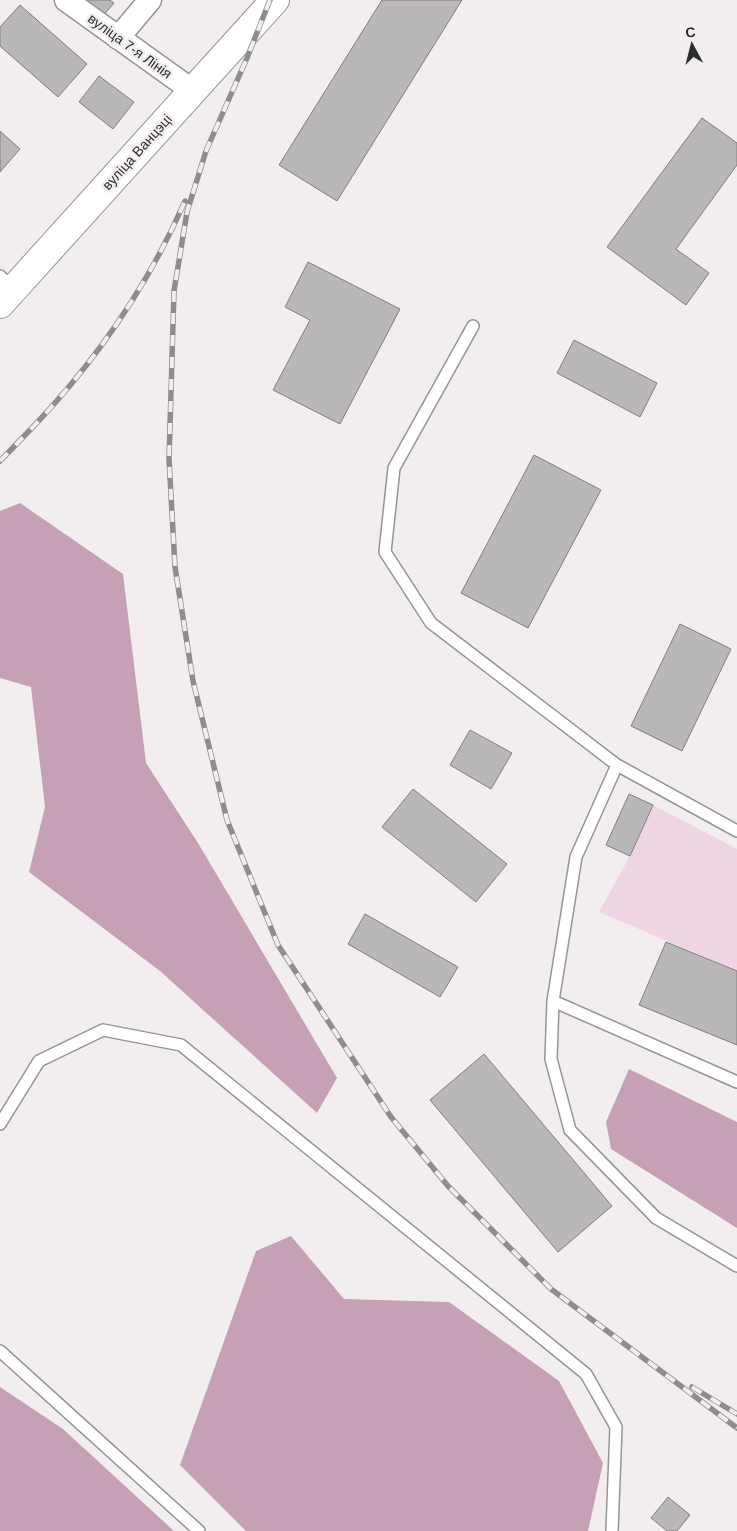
<svg xmlns="http://www.w3.org/2000/svg" width="737" height="1531" font-family="Arial,sans-serif">
<style>
.green{fill:#efd4e3}
.forest{fill:#c6a0b5}
.building{fill:#bab7b9;stroke:#817e80}
.lines{fill:none;stroke-linecap:round;stroke-linejoin:round}
.service-casing{stroke:#979496;stroke-width:14}
.minor-casing{stroke:#979496;stroke-width:25}
.primary-casing{stroke:#979496;stroke-width:30}
.service{stroke:#fff;stroke-width:11}
.minor{stroke:#fff;stroke-width:22}
.primary{stroke:#fff;stroke-width:28}
.rail-casing{stroke:#8e8c8d;stroke-width:5.5}
.rail{stroke:#f2eef0;stroke-width:4;stroke-dasharray:11;stroke-linecap:butt}
.labels{text-anchor:middle;stroke-width:5;stroke-linejoin:round;paint-order:stroke}
.street-label{font-size:14px;fill:#2e2d2d;stroke:#f2eef0}
</style>
<rect width="100%" height="100%" fill="#f2eef0"/>
<path class="green" d="M653 805 737 849V971L599 912 630 856Z"/>
<path class="forest" d="M20 503 123 574 146 763 198 843 337 1078 317 1113 160 971 29 872 45 807 31 687 0 678V511Z
M629 1069 737 1122V1228L611 1149 606 1122Z
M291 1236 344 1299 449 1302 559 1381 603 1463 588 1531H246L180 1465 256 1251Z
M0 1387 63 1429 174 1531H0Z"/>
<path class="building" d="M82 0H110L114 3 103 16Z
M382 0H462L337 201 279 165Z
M20 5 87 64 58 97 0 46V27Z
M99 76 134 102 113 129 79 102Z
M702 118 737 143V165L676 249 709 273 686 305 607 247Z
M0 131 20 149 0 172Z
M308 262 400 309 340 424 273 390 310 320 285 307Z
M574 340 657 383 640 417 557 373Z
M534 455 601 490 528 628 461 593Z
M680 624 731 649 682 751 631 726Z
M470 730 512 753 491 789 450 765Z
M413 789 507 864 476 902 382 827Z
M629 794 653 805 630 856 606 845Z
M365 914 458 967 440 997 348 944Z
M666 942 737 971V1045L639 1005Z
M484 1054 612 1206 558 1252 430 1100Z
M668 1497 690 1515 677 1531H667L651 1518Z"/>
<g class="lines">
<g class="service-casing">
<path id="service" d="M0 276 14 289
M473 326 394 468 385 552 431 623 617 765 737 831
M617 765 576 857 553 1001 737 1082
M553 1001 551 1059 570 1130 656 1218 737 1266
M0 1124 39 1061 103 1030 181 1045 586 1374 616 1427 612 1531
M0 1351 199 1531"/>
</g>
<g class="minor-casing">
<path id="minor" d="M66 0 193 91
M118 38 150 0"/>
</g>
<g class="primary-casing">
<path id="primary" d="M0 304 275 0"/>
</g>
<use href="#service" class="service"/>
<use href="#minor" class="minor"/>
<use href="#primary" class="primary"/>
<g class="rail-casing">
<path id="rail" d="M270 0 247 58 206 151 187 212 174 291 169 459 175 567 193 681 227 820 278 945 391 1117 448 1186 551 1289 737 1428
M0 461C11 450 21 439 32 428 95 362 148 286 185 201
M692 1387 737 1414"/>
</g>
<use href="#rail" class="rail"/>
</g>
<g class="labels">
<g class="street-label">
<text transform="translate(130 46) rotate(36)" y="5">вуліца 7-я Лінія</text>
<text transform="translate(137 152) rotate(-48)" y="5">вуліца Ванцэці</text>
</g>
</g>
<g transform="translate(692 45) rotate(353)" stroke="#f2eef0" stroke-width="4" paint-order="stroke">
<path d="M0-4L9 19L0 12L-9 19Z" fill="#2e2d2d"/>
<text y="-8" font-size="14" font-weight="bold" text-anchor="middle" fill="#2e2d2d">С</text>
</g>
</svg>
